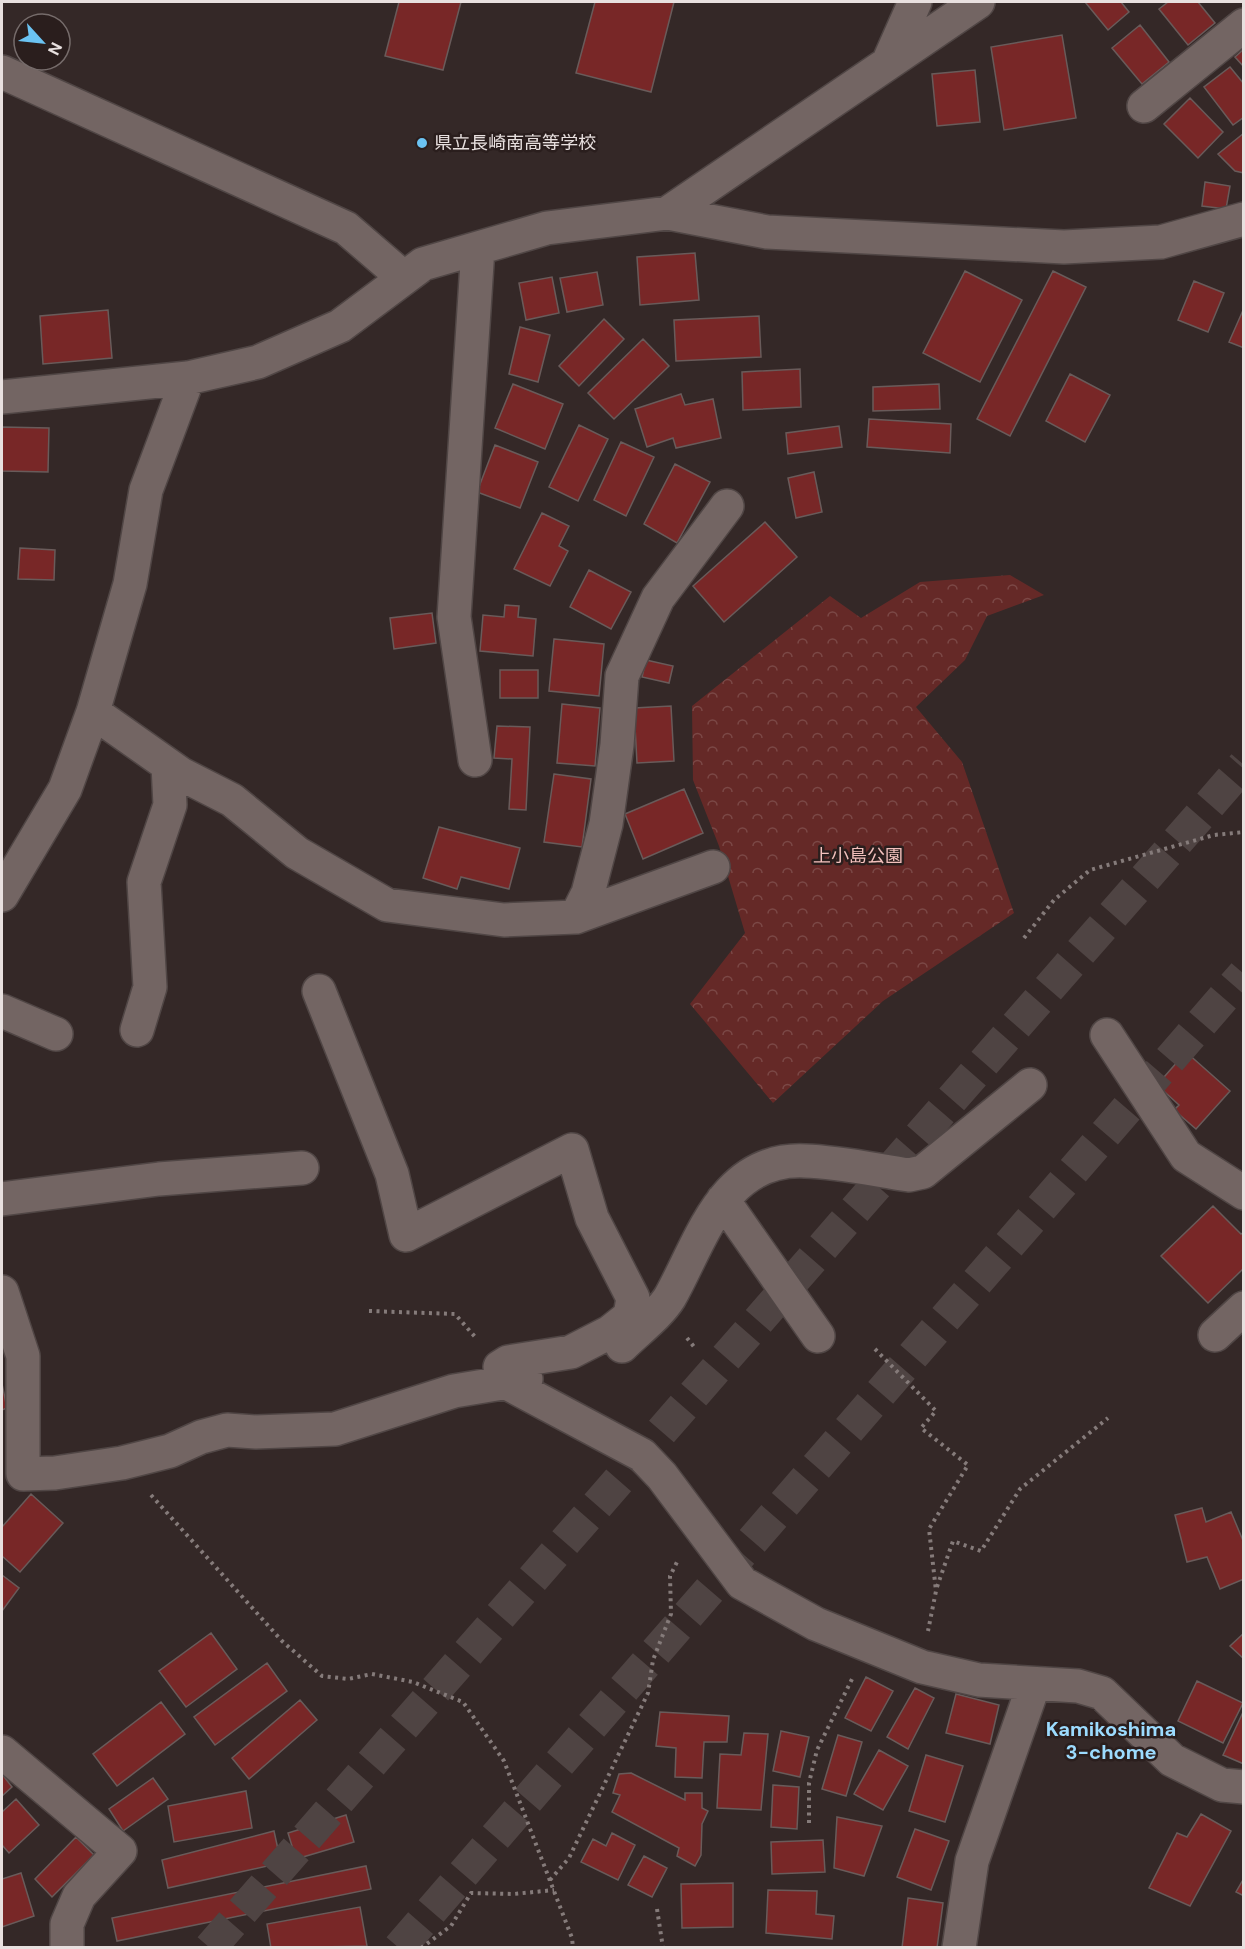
<svg xmlns="http://www.w3.org/2000/svg" width="1245" height="1949" font-family="'DM Sans','Noto Sans JP',sans-serif">
<style>
.park{fill:url(#park-crowns)}
.building{fill:#782727;stroke:#695b5a;stroke-width:1.5}
.lines{fill:none;stroke-linecap:round;stroke-linejoin:round}
.highway-tunnel{stroke:#4f4443;stroke-width:33;stroke-dasharray:33 16;stroke-linecap:butt}
.minor-casing{stroke:#504645;stroke-width:36}
.path{stroke:#857b7a;stroke-width:4;stroke-dasharray:3 4.5;stroke-linecap:butt}
.minor{stroke:#736563;stroke-width:33}
.poi-dot{fill:#6bc3f2;stroke:#2a1e1d;stroke-width:2}
.labels{text-anchor:middle;stroke-width:5;stroke-linejoin:round;paint-order:stroke}
.poi-label{font-size:18px;fill:#e8e0df;stroke:#2a1e1d;text-anchor:start}
.park-label{font-size:18px;fill:#f3c1bd;stroke:#2a1e1d}
.neighbourhood-label{font-size:20px;font-weight:bold;fill:#9cdbfe;stroke:#2a1e1d}
</style>
<defs>
<pattern id="park-crowns" width="20" height="18" patternUnits="userSpaceOnUse" patternTransform="scale(1.5)"><rect width="20" height="18" fill="#652927"/><path d="M2 6a3 3 0 1 1 6 0M12 15a3 3 0 1 1 6 0" fill="none" stroke="#7b4846"/></pattern>
</defs>
<rect width="100%" height="100%" fill="#342827"/>
<path class="park" d="M1010 575 1044 595 987 616 965 660 916 707 962 762 1014 913 883 1001 773 1103 690 1004 745 933 719 846 693 780 692 706 830 596 861 618 920 582Z"/>
<path class="building" d="M399 2H461L443 70 385 56Z
M595 2H674L651 92 576 73Z
M1085 2H1121L1129 12 1108 30Z
M1168 2H1198L1215 23 1188 45 1159 9Z
M1140 25 1169 62 1142 84 1112 48Z
M1062 35 1076 118 1004 130 991 47Z
M1244 49V67L1235 57Z
M1230 67 1244 84V117L1233 125 1204 87Z
M975 70 980 122 937 126 932 74Z
M1190 98 1223 132 1198 158 1164 124Z
M1244 133V173L1235 171 1218 154Z
M1205 182 1230 186 1226 209 1202 206Z
M695 253 699 300 640 305 637 257Z
M965 271 1022 300 980 382 923 353Z
M1053 271 1086 287 1010 436 977 419Z
M597 272 603 305 567 312 560 278Z
M552 277 559 313 526 320 519 283Z
M1194 281 1224 293 1208 332 1178 320Z
M1244 308V348L1229 342Z
M108 310 112 358 43 364 40 316Z
M759 316 761 357 676 361 674 320Z
M604 319 624 339 579 386 559 366Z
M520 327 550 335 538 382 509 374Z
M643 339 669 366 614 419 588 393Z
M800 369 801 407 743 410 742 372Z
M1070 374 1110 395 1085 442 1046 421Z
M513 384 563 404 545 449 495 428Z
M939 384 940 409 873 411V387Z
M681 394 685 405 713 399 721 438 676 448 673 438 647 447 635 409Z
M869 419 951 424 950 453 867 447Z
M579 425 608 439 578 501 549 487Z
M839 426 842 447 788 454 786 433Z
M2 427 49 428 48 472 2 471Z
M621 442 654 457 626 516 594 500Z
M495 445 538 462 520 508 477 492Z
M675 464 710 482 677 543 644 524Z
M814 472 822 512 796 518 788 478Z
M542 513 569 526 559 546 568 551 550 586 514 569Z
M765 522 797 557 724 622 693 586Z
M20 548 55 550 54 580 18 579Z
M589 570 631 592 611 629 570 607Z
M505 605 519 606 518 617 536 619 533 656 480 651 483 615 504 617Z
M432 613 436 643 394 649 390 618Z
M554 639 604 644 599 696 549 691Z
M646 660 673 666 669 683 642 677Z
M500 670H538V698H500Z
M562 704 600 708 595 766 557 763Z
M671 706 674 761 637 763 634 708Z
M497 726 530 727 526 810 509 809 512 759 494 758Z
M554 774 591 779 582 847 544 842Z
M684 789 703 833 643 859 625 814Z
M439 827 520 848 509 889 461 877 457 889 423 878Z
M1186 1052 1230 1091 1196 1129 1174 1110 1179 1105 1157 1085Z
M1213 1206 1241 1234 1244 1232V1268L1208 1303 1161 1256Z
M2 1384 7 1408 2 1410Z
M31 1494 63 1523 20 1572 2 1556V1527Z
M1202 1508 1206 1522 1231 1512 1244 1543V1579L1220 1589 1207 1557 1187 1562 1175 1515Z
M2 1575 19 1588 2 1611Z
M211 1633 237 1669 186 1707 159 1671Z
M1244 1633V1659L1230 1646Z
M267 1663 287 1691 215 1745 194 1717Z
M866 1677 893 1691 871 1731 845 1718Z
M1197 1681 1243 1703 1223 1743 1178 1721Z
M915 1688 934 1698 908 1749 887 1737Z
M956 1694 999 1705 990 1744 946 1733Z
M300 1700 317 1720 249 1779 232 1758Z
M161 1702 185 1734 117 1786 93 1754Z
M1244 1710V1764L1223 1755Z
M660 1712 729 1716 727 1742H704L702 1778 675 1777 676 1748 656 1746Z
M781 1731 809 1737 800 1777 773 1771Z
M744 1733 768 1734 761 1810 717 1808 720 1754 741 1755Z
M838 1735 862 1742 846 1796 822 1789Z
M879 1750 908 1766 883 1810 854 1794Z
M926 1755 963 1766 945 1822 909 1811Z
M631 1773 685 1800V1793H702V1808L708 1811 702 1824 701 1855 695 1866 677 1856 679 1848 612 1812 620 1795 613 1793 619 1774Z
M2 1774 12 1787 2 1796Z
M153 1778 168 1799 123 1831 109 1809Z
M773 1785 799 1787 797 1829 771 1827Z
M246 1791 252 1828 174 1842 168 1806Z
M16 1799 39 1825 9 1853 2 1845V1812Z
M1201 1814 1231 1831 1190 1906 1149 1888 1177 1833 1187 1837Z
M346 1815 354 1842 296 1859 288 1833Z
M837 1817 882 1826 864 1876 834 1868Z
M915 1829 949 1841 931 1890 897 1877Z
M274 1831 281 1863 168 1888 162 1860Z
M612 1833 635 1845 618 1880 581 1862 593 1839 606 1846Z
M76 1837 94 1855 52 1897 35 1879Z
M823 1840 825 1872 772 1874 771 1842Z
M644 1856 667 1868 652 1897 628 1885Z
M366 1866 371 1889 117 1941 112 1918Z
M21 1873 34 1916 2 1927V1879Z
M1244 1878V1896L1236 1892Z
M733 1883V1927L682 1928 681 1884Z
M768 1890 817 1891 816 1914 834 1916 832 1939 766 1933Z
M908 1898 943 1903 937 1948H902Z
M360 1907 367 1946 271 1948 267 1924Z"/>
<g class="lines">
<path class="highway-tunnel" d="M210 1948 1244 765
M399 1948 1244 974"/>
<g class="minor-casing">
<path id="minor" d="M888 63 915 2
M2 72 346 228 404 278
M1144 106 1244 25
M668 213 978 2
M2 397 188 378 258 362 340 326 423 264 547 228 668 213 767 232 1064 247 1161 242 1244 219
M93 712 181 774 232 800 297 853 387 905 504 920 576 917 713 867
M475 760 454 617 478 248
M2 895 65 789 93 712 130 584 146 490 188 378
M576 917 588 893 606 824 617 745 622 676 658 598 727 506
M319 991 392 1174 406 1235 572 1150 592 1218 633 1298 630 1316 610 1332 571 1352 508 1362 500 1367 507 1383 642 1455 662 1476 742 1583 816 1624 922 1667 979 1680 1078 1686 1102 1693 1172 1760 1222 1785 1244 1787
M2 1011 56 1034
M137 1030 150 987 144 882 170 805 168 765
M1107 1035 1186 1156 1244 1193
M2 1199 159 1179 302 1168
M723 1200 818 1336
M2 1292 23 1356V1474L55 1473 122 1463 170 1451 201 1437 227 1430 256 1432 335 1429 454 1391 526 1379
M1215 1335 1244 1308
M622 1346C637 1331 659 1315 670 1297 702 1240 723 1157 805 1161 839 1162 875 1170 909 1175L923 1172 1030 1085
M2 1752 120 1851 79 1896 67 1924V1948
M959 1948 972 1861 1034 1684"/>
</g>
<path class="path" d="M1024 938 1054 900 1090 870 1214 835 1244 832
M369 1311 455 1314 476 1338
M687 1338 695 1348
M875 1349 936 1411 921 1428 968 1465 929 1529 936 1591 928 1631
M151 1495 282 1641 322 1676 348 1679 372 1674 413 1682 463 1702 504 1761 572 1938 573 1948
M937 1587 953 1541 981 1551 1020 1489 1108 1418
M809 1823V1783L817 1750 852 1679
M550 1880 569 1858 648 1693 653 1660 671 1614 670 1576 678 1560
M657 1909 663 1948
M421 1948 451 1926 471 1893 514 1894 554 1890"/>
<use href="#minor" class="minor"/>
</g>
<circle class="poi-dot" cx="422" cy="143" r="6"/>
<g class="labels">
<g class="poi-label">
<text x="434" y="149">県立長崎南高等学校</text>
</g>
<g class="park-label">
<text x="858" y="862">上小島公園</text>
</g>
<g class="neighbourhood-label">
<text x="1111" y="1736">Kamikoshima<tspan x="1111" dy="23">3-chome</tspan></text>
</g>
</g>
<rect width="1245" height="1949" fill="none" stroke="#e8e0df" stroke-width="6"/>
<g transform="translate(42 42) rotate(117)"><circle r="28" fill="#2a1e1d" stroke="#766c6b" stroke-width="1.5"/>
<path d="M0-4.5L10 22L0 15L-10 22Z" fill="#6bc3f2"/>
<text y="-9" font-size="16" font-weight="bold" text-anchor="middle" fill="#e8e0df">N</text>
</g>
</svg>
